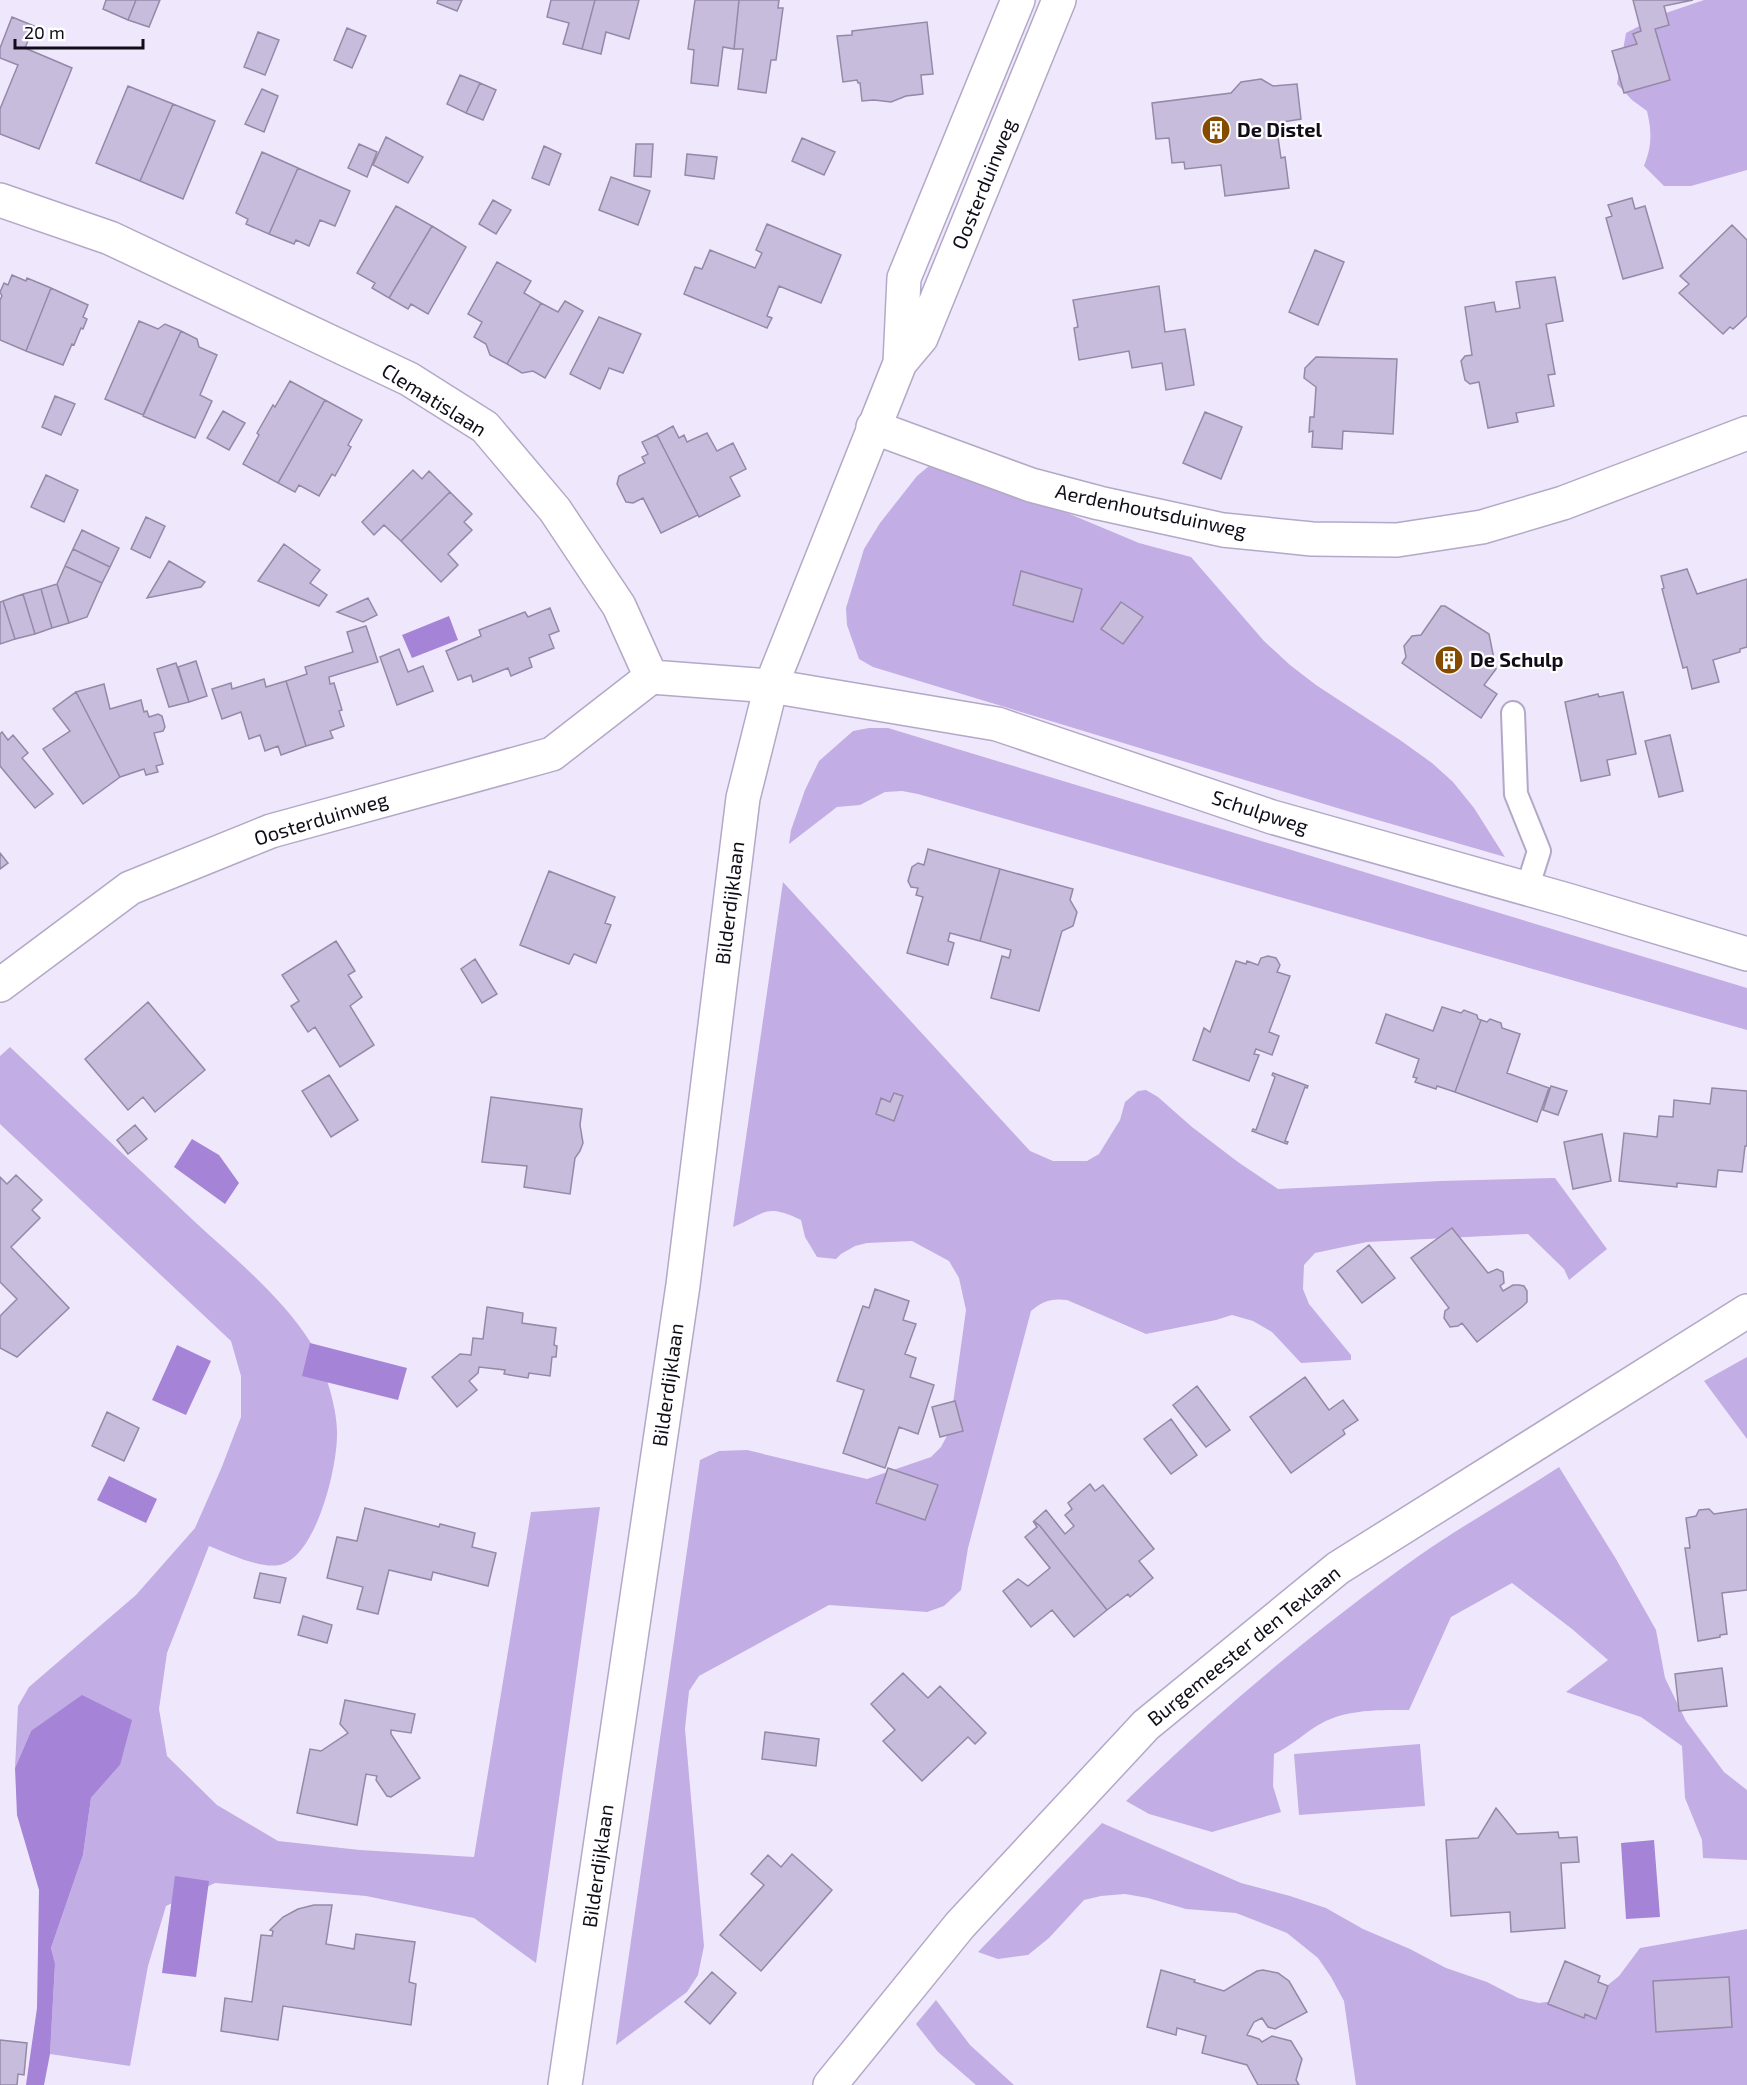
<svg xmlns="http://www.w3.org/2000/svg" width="1747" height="2085" font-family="'Exo 2',sans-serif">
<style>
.green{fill:#c2ade5}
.water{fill:#a583d6}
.building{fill:#c7bcdc;stroke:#9589a8;stroke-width:1.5}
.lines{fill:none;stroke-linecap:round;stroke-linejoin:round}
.service-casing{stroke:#b4a8c7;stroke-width:26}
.minor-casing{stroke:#b4a8c7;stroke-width:36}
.tertiary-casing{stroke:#b4a8c7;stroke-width:36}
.service{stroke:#fff;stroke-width:22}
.minor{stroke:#fff;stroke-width:33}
.tertiary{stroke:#fff;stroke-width:33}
.labels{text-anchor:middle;stroke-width:4.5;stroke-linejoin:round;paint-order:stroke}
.poi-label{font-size:20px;font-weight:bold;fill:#110d18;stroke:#fff;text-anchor:start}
.street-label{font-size:20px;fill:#110d18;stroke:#fff}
</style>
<rect width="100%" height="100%" fill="#efe8fc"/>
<path class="green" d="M1704 0H1747V170L1691 186H1664L1644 166C1652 146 1652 132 1647 111L1632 100 1617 84 1626 33 1660 15Z
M943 461 1139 543 1191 557 1264 641 1290 665 1316 685 1400 740 1432 763 1453 782 1474 808 1505 857 1357 814 873 667 859 659 847 625 846 608 864 549 880 523 917 476 929 466Z
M869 728H888L1747 988V1030L918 794 902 791 885 792 860 805 837 807 789 844 791 830 805 790 819 761 853 731Z
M783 882 1030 1151 1053 1161H1087L1099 1154 1120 1120 1125 1102 1138 1091 1146 1090 1158 1097 1192 1127 1238 1162 1278 1189 1440 1181 1555 1178 1607 1249 1569 1280 1564 1269 1528 1234 1367 1242 1315 1253 1304 1265 1303 1289 1309 1304 1351 1355V1360L1301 1363 1272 1332 1253 1321 1232 1315 1216 1320 1146 1334 1067 1300C1051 1298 1043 1301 1031 1311L968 1548 961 1590 944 1606 927 1612 829 1605 699 1676 689 1691 685 1729 704 1946 698 1975 687 1992 616 2045 700 1460 719 1451 747 1450 867 1479 931 1457 941 1447 949 1432 966 1310 959 1278 949 1261 912 1241 867 1243 855 1246 841 1254 836 1259 817 1257 805 1237 801 1220C765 1203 766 1213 733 1227Z
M10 1047C72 1106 134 1164 195 1222 235 1259 279 1294 309 1340 323 1362 338 1408 337 1435 337 1468 317 1552 283 1564 264 1571 227 1553 209 1546L167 1653 159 1709 167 1756 217 1805 278 1841 360 1850 474 1857 531 1512 600 1507 536 1963 474 1918 366 1896 215 1883 166 1906 148 1966 130 2066 50 2054 55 1965 51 1948 83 1855 91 1798 120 1765 31 1731 15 1768 18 1706 29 1687 136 1595 195 1528 221 1469 241 1417V1376L231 1341 0 1124V1056Z
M1747 1357V1439L1704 1381Z
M1559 1467 1616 1559 1656 1630 1665 1678 1686 1721 1724 1772 1747 1790V1860L1703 1858 1702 1840 1685 1798 1682 1746 1641 1717 1566 1692 1608 1660 1572 1629 1512 1583 1451 1617 1409 1710C1380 1710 1348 1709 1322 1723 1305 1732 1292 1746 1274 1754L1273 1786 1281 1812 1212 1832 1149 1814 1126 1801C1217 1712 1316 1629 1420 1555 1465 1524 1513 1497 1559 1467Z
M1420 1744 1425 1806 1299 1815 1294 1754Z
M1102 1823 1241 1883 1290 1896 1326 1908 1363 1929 1410 1949 1446 1968 1487 1982 1518 1998 1539 2003 1568 1999 1603 1989 1619 1976 1640 1948 1747 1929V2085H1356L1344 2001 1331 1977 1318 1958 1287 1933 1236 1913 1186 1909 1148 1898 1125 1894 1101 1896 1084 1900 1049 1938 1028 1955 998 1959 978 1952Z
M936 2000 970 2045 1014 2085H976L938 2052 916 2024Z"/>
<path class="water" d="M449 616 458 640 412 658 402 635Z
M192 1139 219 1155 239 1183 225 1204 174 1167Z
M310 1343 407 1368 398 1400 302 1376Z
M177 1345 211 1361 186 1415 152 1400Z
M109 1476 157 1499 146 1523 97 1500Z
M82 1695 132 1720 120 1765 91 1798 83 1855 51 1948 55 1964 50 2054 44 2085H26L37 2008 39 1890 17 1815 15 1768 31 1731Z
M1654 1840 1660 1917 1626 1919 1621 1843Z
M175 1876 209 1881 196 1977 162 1973Z"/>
<path class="building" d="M106 0H136L128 20 103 9Z
M136 0H160L149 27 128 20Z
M438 0H462L457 11 437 3Z
M551 0H595L582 49 563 44 569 23 547 17Z
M595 0H639L629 39 606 32 601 54 582 49Z
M695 0H739L734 49 723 47 718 86 691 83 694 50 688 49Z
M739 0H779L778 8H783L776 60H771L766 93 738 89 743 49H734Z
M1633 0H1693L1664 6 1669 25 1655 29 1670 80 1624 93 1612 51 1637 44 1633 34 1641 31Z
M12 17 34 26 25 48 72 68 39 149 0 134V109L18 65 0 58V48Z
M927 22 933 74 921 75 923 94 906 96 891 102 874 100 862 101 860 83H858L857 80 843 82 837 36 852 35V31Z
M347 28 366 36 352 68 334 60Z
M258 32 279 40 265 75 244 67Z
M460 75 480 83 466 113 447 104Z
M1261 79 1273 86 1297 84 1301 119 1276 123 1281 158 1285 157 1289 188 1225 196 1221 165 1185 169 1184 162 1172 163 1169 138 1156 139 1152 103 1231 93 1241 82Z
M480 83 496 90 483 120 466 113Z
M128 86 173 104 140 181 96 163Z
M262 89 278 96 264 132 245 124Z
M173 104 215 121 183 199 140 181Z
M386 137 423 157 408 183 373 165Z
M802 138 835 152 824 175 792 161Z
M359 144 377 152 367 177 348 168Z
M636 144H653L651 177 634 176Z
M544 146 561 154 549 185 532 178Z
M262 152 298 168 269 234 246 224 248 219 236 213Z
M687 154 717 157 714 179 685 175Z
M298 168 350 191 335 226 320 220 309 246 296 240 294 244 269 234Z
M611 177 650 191 638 225 599 210Z
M1632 198 1635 209 1645 206 1663 268 1623 279 1606 218 1612 216 1608 205Z
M493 200 511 210 496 234 479 224Z
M396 206 432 226 389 298 372 288 375 283 357 273Z
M767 224 841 255 821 303 779 286 767 316 772 318 767 328 684 294 695 267 702 269 710 250 755 268 762 253 756 250Z
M1732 225 1747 240V316L1733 329 1730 327 1723 334 1679 293 1689 284 1680 276Z
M432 226 466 247 428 314 411 304 408 309 389 298Z
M1315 250 1344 262 1318 325 1289 312Z
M497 262 531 281 524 293 541 303 507 364 490 355 486 344 474 337 482 322 468 314Z
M12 275 26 281 27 278 51 288 26 351 0 340V300L2 296 0 292 4 283 8 285Z
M1555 277 1563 321 1546 324 1555 374 1548 375 1554 406 1516 413 1518 422 1488 428 1479 382 1470 384 1465 380 1461 361 1465 356 1472 355 1465 307 1494 302 1496 312 1520 308 1516 282Z
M1159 286 1165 332 1185 329 1194 385 1166 390 1162 363 1132 368 1129 351 1079 360 1074 328 1078 327 1073 300Z
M51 288 88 305 83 317 87 319 83 329 81 328 74 345 72 344 63 365 26 351Z
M565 301 583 311 545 378 533 371 522 373 507 364 541 303 558 312Z
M599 317 641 334 623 373 609 368 600 389 570 374Z
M139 321 158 329 165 324 181 331 143 415 105 399Z
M181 331 197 339 199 347 217 355 200 395 212 401 195 438 143 416Z
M1316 357 1397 359 1393 434 1343 431 1342 449 1312 447 1313 431 1309 432 1310 417H1314L1316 387 1304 378 1305 368Z
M290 381 325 400 278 483 243 464 259 435 257 433 273 405 275 407Z
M55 396 75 404 61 435 42 427Z
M325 400 362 420 348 445 351 447 335 476 332 474 319 496 299 485 295 492 278 483Z
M223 411 245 423 229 450 207 438Z
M1205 412 1242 427 1221 479 1183 463Z
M673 426 679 438 684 435 687 442 707 433 717 451 733 443 746 469 730 477 740 496 699 517 657 435Z
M657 435 698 515 661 533 643 498 633 503 626 502 617 484 619 476 645 463 642 457 648 454 642 442Z
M413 470 422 479 429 471 450 492 401 541 384 525 374 535 362 522Z
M46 475 78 490 64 522 31 507Z
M450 492 472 514 464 522 472 530 448 554 458 565 441 582 401 541Z
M146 517 165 526 150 558 131 549Z
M82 530 119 548 110 567 73 549Z
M284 544 320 570 310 583 327 595 319 606 258 581Z
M73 549 110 567 102 583 65 566Z
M169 561 205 582 201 587 147 598Z
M65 566 102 583 87 617 69 623 57 584Z
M1687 569 1697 594 1747 579V647L1740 649V652L1713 660 1719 682 1692 689 1687 667 1683 668 1662 589 1664 588 1661 576Z
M1021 571 1082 589 1073 622 1013 605Z
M57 584 69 623 52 628 41 589Z
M41 589 52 628 35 634 23 594Z
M23 594 35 634 15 639 3 601Z
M368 598 377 615 363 622 337 612Z
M3 601 15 639 0 644V602Z
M1121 602 1143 617 1123 644 1101 629Z
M1441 606H1445L1489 634 1496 669 1484 685 1497 694 1481 718 1402 663 1406 657 1404 646 1412 636 1421 635Z
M550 608 559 631 549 635 554 648 529 658 532 667 511 676 508 668 473 682 471 675 458 680 446 651 481 636 479 630 525 612 528 617Z
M366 626 378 662 329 677 330 684 334 683 342 710 339 711 344 726 330 731 333 738 306 746 286 681 307 674 305 667 353 652 347 632Z
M399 649 408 672 423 666 433 691 397 705 380 657Z
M196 661 207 696 189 702 178 667Z
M176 663 189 702 169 707 157 669Z
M264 679 266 687 286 681 306 746 281 755 278 746 265 751 260 735 249 739 241 712 222 719 212 689 231 683 232 689Z
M104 684 110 709 141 700 144 712 147 711 149 717 158 714 162 716 165 727 163 731 154 733 163 764 156 766 158 772 146 775 144 769 120 777 76 692Z
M76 692 120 777 83 804 43 749 70 731 53 709Z
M1623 692 1636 754 1607 760 1610 775 1581 781 1565 702 1598 694 1599 697Z
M2 732 8 740 13 735 28 753 22 758 53 794 35 808 0 766V734Z
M1670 735 1683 791 1659 797 1645 741Z
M928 849 1000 869 980 941 950 933 948 941 954 943 948 965 907 953 923 897 916 895 918 888 911 887 908 881 912 867 918 863 924 865Z
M0 853 8 863 0 869Z
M1000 869 1073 889 1070 900 1077 912 1073 926 1062 931 1039 1011 991 998 1002 956 1009 958 1011 950 980 941Z
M549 871 615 897 605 923 611 925 596 963 574 954 569 964 520 945Z
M336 941 355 971 348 975 362 997 350 1006 374 1045 340 1067 315 1027 308 1032 291 1006 299 1001 282 975Z
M1268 956 1276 958 1280 965 1277 972 1290 976 1269 1032 1279 1036 1272 1055 1256 1049 1254 1054 1259 1055 1249 1081 1193 1060 1204 1028 1210 1032 1236 961 1246 964 1247 961 1258 965 1261 958Z
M475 959 497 994 482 1003 461 969Z
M148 1002 205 1070 155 1112 143 1097 128 1110 85 1059Z
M1442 1007 1461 1013 1464 1010 1477 1015 1478 1019 1481 1020 1455 1092 1437 1086 1436 1089 1415 1082 1417 1078 1413 1077 1419 1059 1376 1043 1386 1014 1433 1031Z
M1490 1019 1501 1023 1502 1028 1520 1034 1507 1073 1549 1088 1537 1122 1455 1092 1481 1020 1487 1022Z
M1273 1073 1308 1086 1307 1088 1305 1087 1285 1141 1288 1142 1287 1144 1252 1131 1253 1129 1256 1130 1275 1077 1272 1075Z
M329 1075 358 1120 331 1137 302 1091Z
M1551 1086 1567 1091 1558 1115 1543 1110Z
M1712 1088 1747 1091V1146H1745L1742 1172 1718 1170 1716 1187 1677 1183V1187L1619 1181 1624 1133 1657 1137 1659 1116 1673 1117 1674 1100 1710 1104Z
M894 1093 903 1096 894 1121 876 1114 881 1098 890 1102Z
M491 1097 582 1109 580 1125 583 1143 580 1151 575 1158 570 1194 524 1187 527 1166 482 1162Z
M135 1125 147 1139 128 1154 117 1140Z
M1602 1134 1611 1181 1573 1189 1564 1142Z
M16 1175 42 1200 32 1210 40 1218 11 1247 69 1308 17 1357 0 1348V1316L17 1299 0 1282V1177L7 1184Z
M1452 1228 1488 1273 1497 1269 1503 1272 1504 1283 1500 1286 1503 1291 1513 1285H1519L1524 1286 1527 1291V1302L1523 1306 1477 1342 1462 1323 1458 1326 1450 1327 1444 1318 1445 1311 1449 1308 1411 1258Z
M1369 1245 1395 1278 1362 1303 1337 1271Z
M875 1289 909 1301 903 1320 916 1324 905 1354 916 1358 910 1377 934 1385 918 1434 899 1427 885 1468 843 1453 864 1390 837 1381 863 1306 869 1308Z
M487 1307 523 1313 522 1323 556 1328 554 1345 557 1346 556 1357H552L550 1376 529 1373 528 1378 504 1374 505 1370 479 1367 478 1373 469 1381 477 1390 457 1407 432 1377 460 1354 471 1355 473 1338 483 1339Z
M1305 1377 1329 1410 1343 1400 1358 1420 1343 1430 1345 1434 1291 1473 1250 1417Z
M1197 1386 1230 1430 1206 1447 1173 1405Z
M955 1401 963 1431 940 1437 932 1407Z
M107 1412 139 1428 124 1461 92 1446Z
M1171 1419 1197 1455 1171 1474 1144 1439Z
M888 1468 938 1485 925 1520 876 1503Z
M1090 1484 1095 1491 1103 1485 1154 1549 1139 1561 1153 1578 1130 1597 1128 1594 1107 1610 1040 1526 1034 1521 1046 1510 1065 1534 1074 1526 1065 1515 1072 1509 1068 1503Z
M365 1508 439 1527 440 1524 475 1533 472 1547 496 1553 488 1586 433 1572 431 1580 389 1570 378 1614 357 1609 363 1587 327 1578 337 1537 357 1541Z
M1709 1509 1714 1514 1747 1509V1590L1722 1593 1727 1634 1720 1635V1637L1698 1641 1685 1548H1690L1686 1518 1696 1516 1699 1510Z
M1033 1521 1040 1526 1107 1610 1074 1637 1052 1610 1031 1627 1003 1591 1018 1579 1028 1586 1050 1568 1025 1537 1037 1527Z
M260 1573 286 1578 280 1603 254 1598Z
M303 1616 332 1625 327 1643 298 1635Z
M1722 1668 1727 1706 1679 1711 1675 1674Z
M903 1673 928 1698 940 1686 986 1733 975 1744 968 1737 922 1781 883 1741 895 1730 871 1704Z
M345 1700 415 1714 411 1733 391 1730V1734L420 1778 391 1797 387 1796 376 1780 377 1776 366 1774 357 1825 297 1813 310 1749 321 1751 348 1733 340 1724Z
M765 1732 819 1739 816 1766 762 1759Z
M1496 1808 1517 1834 1558 1832 1559 1838 1577 1837 1579 1862 1561 1863 1565 1928 1511 1932 1510 1912 1451 1916 1446 1840 1478 1838Z
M792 1854 832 1890 761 1971 720 1935 764 1885 751 1874 768 1855 781 1867Z
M314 1905H332L326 1944 354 1949 356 1934 415 1942 409 1982 416 1984 411 2025 283 2006 278 2040 221 2031 225 1998 252 2002 261 1935 272 1936 273 1931 270 1930 283 1917 298 1909Z
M1565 1961 1600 1976 1598 1982 1608 1986 1596 2019 1585 2014 1584 2018 1548 2004Z
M1161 1970 1195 1980 1194 1982 1224 1991 1257 1971 1263 1970 1278 1973 1289 1981 1307 2012 1275 2029 1268 2027 1262 2018 1254 2022 1247 2035 1259 2039 1262 2042 1272 2036 1291 2041 1302 2059 1296 2080 1299 2085H1258L1247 2065 1202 2053 1206 2036 1177 2028 1176 2035 1147 2027Z
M712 1972 736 1993 710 2024 685 2002Z
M1729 1977 1732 2027 1656 2032 1653 1981Z
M0 2040 27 2043 24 2075 18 2074 17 2085H0Z"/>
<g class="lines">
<g class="service-casing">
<path id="service" d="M1513 713 1516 794 1539 851 1527 889"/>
</g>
<g class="minor-casing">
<path id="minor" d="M0 200 110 238 409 379 485 427 555 510 619 606 651 677
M873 427 1031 485 1099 503 1223 530 1312 539 1397 540 1482 527 1563 503 1747 433
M651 677 771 686 997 724 1272 817 1567 900 1747 954
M0 985 130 888 271 831 552 754 651 677
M830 2085 960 1925 1146 1725 1338 1568 1747 1311"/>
</g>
<g class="tertiary-casing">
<path id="tertiary" d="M900 363 904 278 1018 0
M565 2085 683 1285 743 798 771 686 900 363 921 338 1059 0"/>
</g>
<use href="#service" class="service"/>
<use href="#minor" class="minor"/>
<use href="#tertiary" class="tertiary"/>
</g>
<defs>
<g id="building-disc" transform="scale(1.5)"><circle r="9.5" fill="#854c00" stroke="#fff"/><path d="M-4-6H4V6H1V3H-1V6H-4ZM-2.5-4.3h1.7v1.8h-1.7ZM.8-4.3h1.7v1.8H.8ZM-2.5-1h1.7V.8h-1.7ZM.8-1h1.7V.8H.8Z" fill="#fff"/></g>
</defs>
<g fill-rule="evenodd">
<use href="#building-disc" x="1216" y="130"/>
<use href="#building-disc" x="1449" y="660"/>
</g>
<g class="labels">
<g class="poi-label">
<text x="1237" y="137">De Distel</text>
<text x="1470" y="667">De Schulp</text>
</g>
<g class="street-label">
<text transform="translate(984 184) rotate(-68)" y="7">Oosterduinweg</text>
<text transform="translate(434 400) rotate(32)" y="7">Clematislaan</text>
<text transform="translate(1151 511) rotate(12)" y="7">Aerdenhoutsduinweg</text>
<text transform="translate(1260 812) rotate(18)" y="7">Schulpweg</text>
<text transform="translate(321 819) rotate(-17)" y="7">Oosterduinweg</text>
<text transform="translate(730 903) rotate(-83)" y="7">Bilderdijklaan</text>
<text transform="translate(668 1385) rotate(-82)" y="7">Bilderdijklaan</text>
<text transform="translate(1244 1646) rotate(-39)" y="7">Burgemeester den Texlaan</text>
<text transform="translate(598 1866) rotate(-82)" y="7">Bilderdijklaan</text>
</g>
</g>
<path d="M15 39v9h128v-9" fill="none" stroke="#110d18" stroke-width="3"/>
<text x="24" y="39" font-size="18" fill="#110d18" stroke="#ffffff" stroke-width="4.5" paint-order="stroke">20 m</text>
</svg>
